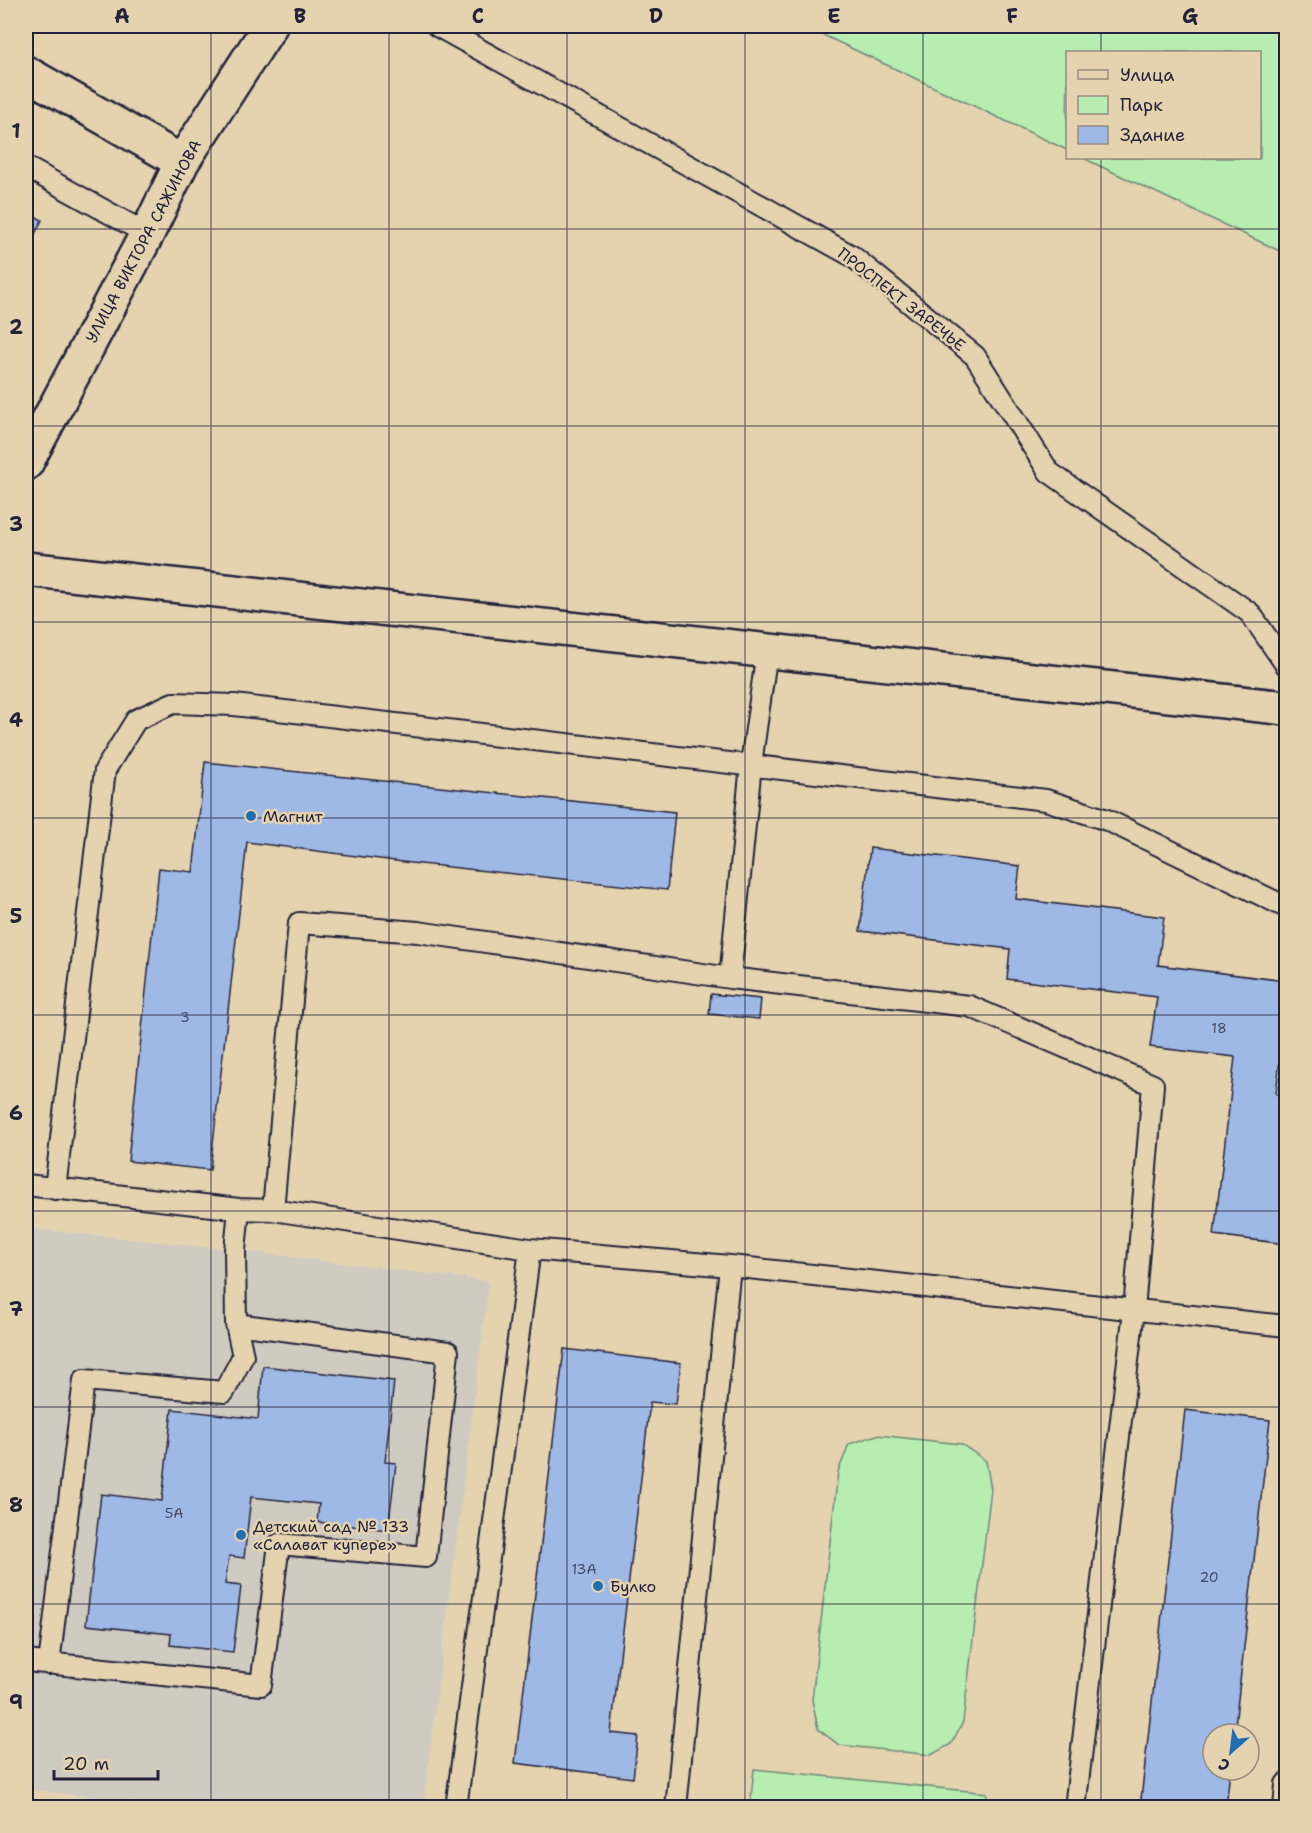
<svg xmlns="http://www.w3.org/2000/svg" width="1312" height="1833" font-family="'Shantell Sans',sans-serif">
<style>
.built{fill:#d0cbc0}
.green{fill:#b7edb0;stroke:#6c8876;stroke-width:1.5}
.building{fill:#9fb9e6;stroke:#22223b;stroke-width:1.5}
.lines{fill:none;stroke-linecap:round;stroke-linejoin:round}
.service-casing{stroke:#22223b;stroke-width:24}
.minor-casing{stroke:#22223b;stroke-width:38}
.service{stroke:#e5d3b0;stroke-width:20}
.minor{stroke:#e5d3b0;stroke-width:33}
.grid{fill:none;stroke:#22223b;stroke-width:1.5;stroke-opacity:0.55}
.poi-dot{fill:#1f6fb2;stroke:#e5d3b0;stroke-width:2}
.labels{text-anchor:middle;stroke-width:5;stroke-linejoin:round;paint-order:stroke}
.number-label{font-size:14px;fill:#414866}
.street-label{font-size:16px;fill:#22223b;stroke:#e5d3b0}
.poi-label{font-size:16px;fill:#22223b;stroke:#e5d3b0;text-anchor:start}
.neatline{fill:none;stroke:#22223b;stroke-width:2}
.grid-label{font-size:20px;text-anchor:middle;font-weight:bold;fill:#22223b}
</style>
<rect width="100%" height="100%" fill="#e5d3b0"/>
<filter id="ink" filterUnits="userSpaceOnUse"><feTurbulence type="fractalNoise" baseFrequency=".0167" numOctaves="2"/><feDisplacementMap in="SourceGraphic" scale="12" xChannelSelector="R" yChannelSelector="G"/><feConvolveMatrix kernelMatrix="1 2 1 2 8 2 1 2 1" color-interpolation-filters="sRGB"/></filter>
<g filter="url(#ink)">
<path class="built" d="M26 1228 235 1250 489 1281 423 1807 176 1808 26 1789Z"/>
<path class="green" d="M804 26H1286V254L1083 158H1260V52H1068L1067 150Z
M877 1435 961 1444 986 1461 991 1489 963 1722 951 1744 931 1755 839 1745 818 1729 812 1700 838 1472 849 1444Z
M754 1769 987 1793 986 1807H750Z"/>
<path class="building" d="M26 211 42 220 26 252Z
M205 762 675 812 667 890 411 863 247 842 210 1170 128 1161 159 868 193 872Z
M870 848 1020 866 1016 899 1164 917 1158 965 1286 981V1008L1276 1094 1286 1096V1244L1214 1235 1235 1057 1150 1047 1157 997 1007 979 1010 949 860 931Z
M711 994 761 999 759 1019 709 1014Z
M564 1349 681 1363 676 1404 650 1402 611 1733 638 1736 633 1778 515 1763Z
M263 1366 394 1381 385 1462 396 1463 388 1530 317 1522 319 1504 251 1497 244 1558 229 1556 225 1584 241 1586 233 1652 170 1645 171 1634 86 1625 101 1494 162 1501 172 1409 258 1419Z
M1185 1410 1270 1420 1234 1734H1213V1770H1230L1226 1808H1140Z"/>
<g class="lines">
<g class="service-casing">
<path id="service" d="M437 26 852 256 975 356 1049 472 1250 613 1286 665
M26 167 147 234
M730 978 751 764 767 651
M26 1185 239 1209 273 1210 530 1249 730 1266 1286 1326
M55 1189 105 770 136 720 173 703 234 705 1046 800 1107 820 1286 907
M273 1210 299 923 418 932 730 978 969 1006 1153 1085 1134 1310 1075 1808
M26 1661 261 1685 279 1544 426 1557 448 1352 236 1324 235 1250 239 1209
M49 1664 84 1380 224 1392 243 1356 236 1324
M456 1808 530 1249
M676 1808 730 1266
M1284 1808 1286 1784"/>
</g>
<g class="minor-casing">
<path id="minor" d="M26 73 182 162
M26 463 147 234 182 162 270 26
M26 569 1286 708"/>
</g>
<use href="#service" class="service"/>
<use href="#minor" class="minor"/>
</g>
</g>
<path class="grid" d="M211 26V1808M389 26V1808M567 26V1808M745 26V1808M923 26V1808M1101 26V52M1101 158V1808M26 229H1286M26 426H1286M26 622H1286M26 818H1286M26 1015H1286M26 1211H1286M26 1407H1286M26 1604H1286"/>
<g class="poi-dot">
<circle cx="251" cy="816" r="6"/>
<circle cx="241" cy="1535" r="6"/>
<circle cx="598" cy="1586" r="6"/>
</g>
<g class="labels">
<g class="number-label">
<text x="185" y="1022">3</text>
<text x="1219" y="1033">18</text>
<text x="174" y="1518">5А</text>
<text x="584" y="1574">13А</text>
<text x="1209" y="1582">20</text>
</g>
<g class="street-label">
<text transform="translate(143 241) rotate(-62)" y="6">УЛИЦА ВИКТОРА САЖИНОВА</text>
<text transform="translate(902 299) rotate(38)" y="6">ПРОСПЕКТ ЗАРЕЧЬЕ</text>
</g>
<g class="poi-label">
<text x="263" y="822">Магнит</text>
<text x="253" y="1532">Детский сад № 133<tspan x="253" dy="18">«Салават купере»</tspan></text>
<text x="610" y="1592">Булко</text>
</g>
</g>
<rect width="1312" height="1833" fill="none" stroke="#e5d3b0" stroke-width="66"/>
<rect x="1066" y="51" width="195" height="108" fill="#e5d3b0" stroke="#978c81" stroke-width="1.5"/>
<rect x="1078" y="70" width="30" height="9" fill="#e5d3b0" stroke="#978c81" stroke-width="1.5"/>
<text x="1120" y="81" font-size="18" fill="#22223b">Улица</text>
<rect x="1078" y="96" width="30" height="18" fill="#b7edb0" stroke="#978c81" stroke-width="1.5"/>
<text x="1120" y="111" font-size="18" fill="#22223b">Парк</text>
<rect x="1078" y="126" width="30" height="18" fill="#9fb9e6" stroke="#978c81" stroke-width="1.5"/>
<text x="1120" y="141" font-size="18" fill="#22223b">Здание</text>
<g transform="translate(1231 1752) rotate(208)"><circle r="28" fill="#e5d3b0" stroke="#978c81" stroke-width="1.5"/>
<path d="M0-4.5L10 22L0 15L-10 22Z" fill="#1f6fb2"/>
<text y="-9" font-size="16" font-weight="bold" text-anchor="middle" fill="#22223b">С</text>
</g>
<path d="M54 1770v9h104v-9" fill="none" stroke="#22223b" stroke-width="3"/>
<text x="63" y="1770" font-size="18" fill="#22223b" stroke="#e5d3b0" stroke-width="4.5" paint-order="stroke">20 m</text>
<rect x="33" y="33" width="1246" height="1767" class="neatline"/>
<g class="grid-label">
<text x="122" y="23">A</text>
<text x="300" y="23">B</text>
<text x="478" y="23">C</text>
<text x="656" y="23">D</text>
<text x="834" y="23">E</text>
<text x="1012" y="23">F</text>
<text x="1190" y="23">G</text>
<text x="16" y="138">1</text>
<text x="16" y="334">2</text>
<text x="16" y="531">3</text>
<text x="16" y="727">4</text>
<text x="16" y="923">5</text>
<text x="16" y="1120">6</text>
<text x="16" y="1316">7</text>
<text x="16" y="1512">8</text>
<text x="16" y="1709">9</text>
</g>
</svg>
